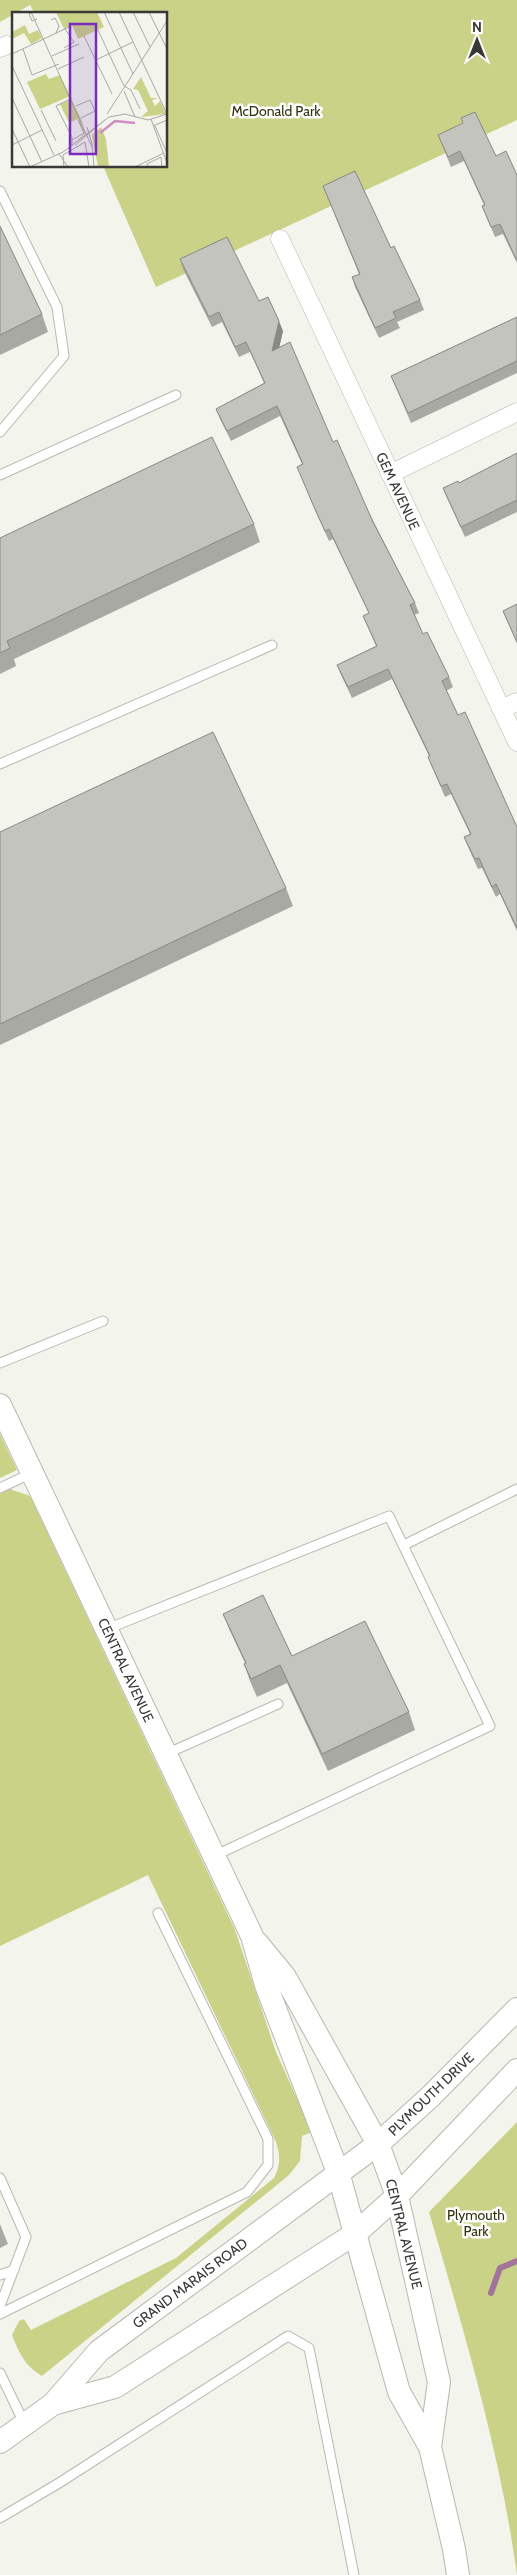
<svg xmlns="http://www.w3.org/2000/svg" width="517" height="2575" font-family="Cabin,sans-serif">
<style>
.green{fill:#c9d286}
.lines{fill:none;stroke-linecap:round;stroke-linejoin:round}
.stream{stroke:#a2739b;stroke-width:6}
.service-casing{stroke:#b7b8b1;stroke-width:11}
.minor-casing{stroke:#b7b8b1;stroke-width:19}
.tertiary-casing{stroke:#b7b8b1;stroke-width:24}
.service{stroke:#fff;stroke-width:9}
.minor{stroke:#fff;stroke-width:18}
.tertiary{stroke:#fff;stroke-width:22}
.wall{fill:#a8a9a3}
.shaded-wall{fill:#888984}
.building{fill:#c3c4bd;stroke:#888984}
.labels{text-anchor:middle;stroke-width:5;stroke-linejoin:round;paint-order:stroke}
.park-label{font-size:14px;fill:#2f320d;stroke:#fff}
.street-label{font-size:14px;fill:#383836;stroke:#fff}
.inset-river{fill:none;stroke:#cf8cc6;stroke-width:2.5}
.inset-road{fill:none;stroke:#a8a9a4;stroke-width:1}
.view{fill:#7b2cbf;fill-opacity:0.15;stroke:#7b2cbf;stroke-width:2.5}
.inset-edge{fill:none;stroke:#383836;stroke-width:2.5}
</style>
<rect width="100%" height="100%" fill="#f3f5ed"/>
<path class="green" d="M0 0H517V120L156 287 103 166H166V14H35L30 5 0 22Z
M0 1434 17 1470 0 1478Z
M10 1489 30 1496 235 1930 276 2052 312 2132 302 2136 300 2161 289 2175 42 2376C25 2366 19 2353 12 2335L19 2321 24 2319 31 2330 176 2258 274 2178C281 2165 280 2156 276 2142L148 1875 0 1946V1494Z
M517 2122V2575C500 2451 464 2332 429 2212Z"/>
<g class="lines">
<path class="stream" d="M491 2293 500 2268 517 2261"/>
<g class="service-casing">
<path id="service" d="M0 191 57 307 64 356 0 432
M0 475 176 395
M0 764 272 645
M0 1363 103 1321
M0 1488 32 1473
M404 1545 517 1489
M107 1629 389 1516 490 1726 214 1856
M166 1754 278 1704
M0 2178 26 2237 0 2306
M0 2275 14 2270
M0 2314 247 2192 268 2165V2139L158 1913
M0 2373 25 2425
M0 2518 59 2483 288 2336 309 2348 354 2575"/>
</g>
<g class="minor-casing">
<path id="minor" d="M0 48 7 45
M280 239 517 742
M390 474 517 412
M501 709 517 702"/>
</g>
<g class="tertiary-casing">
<path id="tertiary" d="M0 1405 252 1936 266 1985 338 2172 399 2392 430 2447 454 2549 458 2575
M257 1943 285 1977 378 2144 397 2196 439 2382 430 2447
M53 2404 115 2387 356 2233 397 2196 517 2070
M0 2442 53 2404 99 2351 378 2144 431 2096 517 2009"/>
</g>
<use href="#service" class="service"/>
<use href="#minor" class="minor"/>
<use href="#tertiary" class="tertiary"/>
</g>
<path class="wall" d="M438 135 496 156 517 175V263L503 234 495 237 482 206 484 205 464 161 451 167Z
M323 186 391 248 420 300 424 310 397 322 400 328 379 338 355 287 352 277 359 274Z
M0 226 42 314 48 332 0 355Z
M180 259 259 301 283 331 279 348 333 442 415 603 419 613 414 615 423 634 449 677 453 687 446 691 458 715 517 827V931L500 894 496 897 482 868 478 869 468 847 464 837 470 834 451 794 445 797 432 767 428 757 429 756 392 679 352 698 341 675 337 665 376 646 363 616 369 613 333 539 329 541 318 517 297 467 302 464 280 416 231 441 220 419 216 409 264 383 250 352 239 357 222 322 212 327 183 269Z
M517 317V373L411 423 391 376Z
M517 453V512L465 537 447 498 443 488 459 483Z
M254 524 260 542 14 659 16 666 0 674V538Z
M517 604V644L503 611Z
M0 832 286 888 293 906 0 1045Z
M223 1614 292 1656 409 1712 415 1730 328 1771 287 1683 257 1697 250 1681 244 1664 245 1663 230 1631Z
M0 2224 8 2244 0 2248Z"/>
<path class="shaded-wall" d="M279 321 283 331 276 361 272 351Z"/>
<path class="building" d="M475 112 496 156 506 151 517 175V259H516L500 224 491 227 482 206 485 205 460 151 448 157 438 135 463 123 461 118Z
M355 171 391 248 394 246 420 300 393 312 396 318 375 328 352 277 360 274 323 186Z
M0 226 42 314 0 335Z
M227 237 259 301 268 297 279 321 272 351 290 342 333 442 337 440 373 522 415 603 410 605 423 634 427 632 449 677 442 681 458 715 465 712 517 827V928L496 884 492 887 479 858 475 859 464 837 471 834 447 784 441 786 428 757 430 756 388 669 348 687 337 665 377 646 363 616 369 613 329 529 325 531 314 507 297 467 303 464 277 406 227 431 216 409 265 383 246 342 235 347 219 312 209 317 180 259Z
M517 317V361L408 413 391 376Z
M212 437 254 524 7 641 10 648 0 653V538Z
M517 453V500L461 527 443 488 458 481 459 483Z
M517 604V642L503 611Z
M213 732 286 888 0 1024V832Z
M263 1595 292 1656 365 1621 409 1712 322 1754 280 1665 251 1679 244 1664 246 1663 223 1614Z"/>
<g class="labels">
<g class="park-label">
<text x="276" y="116">McDonald Park</text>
<text x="476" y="2220">Plymouth<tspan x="476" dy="16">Park</tspan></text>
</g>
<g class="street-label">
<text transform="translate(398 491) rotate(65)" y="5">GEM AVENUE</text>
<text transform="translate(126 1670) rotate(65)" y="5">CENTRAL AVENUE</text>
<text transform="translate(431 2094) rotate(-44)" y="5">PLYMOUTH DRIVE</text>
<text transform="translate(404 2234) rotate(76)" y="5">CENTRAL AVENUE</text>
<text transform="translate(190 2283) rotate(-37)" y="5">GRAND MARAIS ROAD</text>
</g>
</g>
<g transform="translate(12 12)">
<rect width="155" height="155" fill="#f3f5ed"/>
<path d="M44 0H85L92 15 66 27 60 13 52 17ZM13 13 17 22 26 18 30 26 19 32 12 21 0 27V20ZM34 62 37 67 48 63 70 109 73 122 61 132 72 122 66 107 57 111 48 92 58 88 56 85 28 97 15 70ZM129 65 139 86H146L140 88 143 94 148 89 154 102 129 105 136 99 126 78 121 77ZM89 115 94 127 97 155H86L80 123Z" fill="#c9d286"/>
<path class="inset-river" d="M88 121 103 109 123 111"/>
<path class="inset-road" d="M19 0 80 135M92 0 121 62M121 0 138 35M137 0 155 37M19 1 17 2 20 9 25 7M39 8 43 6 47 14 44 21M86 18 112 74 119 78 128 97M72 24 100 82M52 36 62 30 53 17M11 37 20 63 47 52M0 42 59 14M40 44 67 32M84 48 121 30M0 54 42 143M46 57 72 45M112 79 123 105M0 86 30 150M64 94 78 88 83 99 69 106M29 98 44 129M95 102 155 9M139 107 155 151M141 114 155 108M143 114 155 141M75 115 80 132 82 155M0 117 18 155M60 128 72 121 66 108M0 133 30 118M63 133 93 108M60 134V125L44 94 60 86M47 142 56 155M18 155 51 140 97 105 113 102 136 108 155 102 107 0M52 155 51 143 73 130 77 155M123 155 152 141M136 155 135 152 149 145 150 155"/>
<path class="view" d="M58 12H84V142H58Z"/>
<rect width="155" height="155" class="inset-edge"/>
</g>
<g transform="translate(477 40)" stroke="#ffffff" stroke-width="4" paint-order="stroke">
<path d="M0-4L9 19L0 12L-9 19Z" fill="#383836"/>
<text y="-8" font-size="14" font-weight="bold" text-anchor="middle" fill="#383836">N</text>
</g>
</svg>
